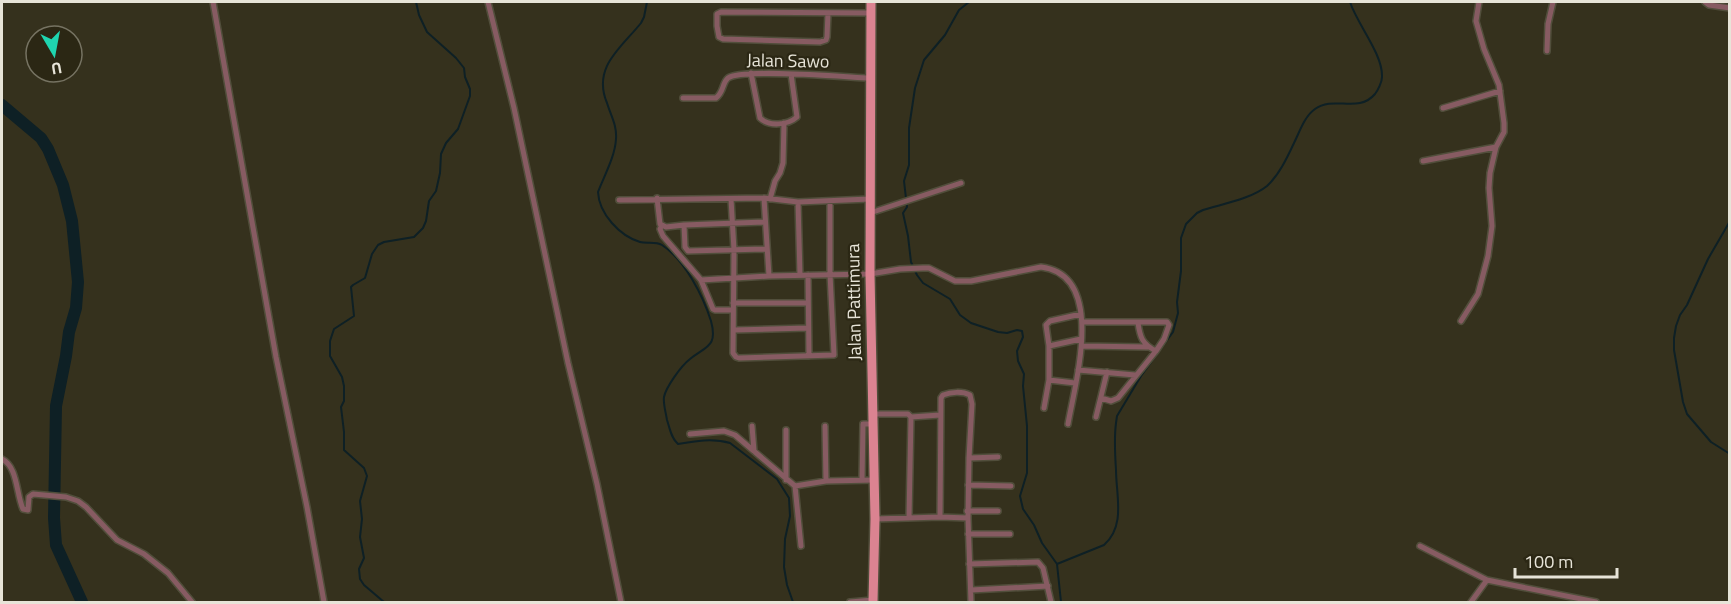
<svg xmlns="http://www.w3.org/2000/svg" width="1731" height="604" font-family="'Titillium Web',sans-serif">
<style>
.lines{fill:none;stroke-linecap:round;stroke-linejoin:round}
.stream{stroke:#0e2025;stroke-width:2}
.river{stroke:#0e2025;stroke-width:12}
.street-casing{stroke:#514e3b;stroke-width:8}
.primary-casing{stroke:#514e3b;stroke-width:12}
.street{stroke:#875b62;stroke-width:5}
.primary{stroke:#db8391;stroke-width:9}
.labels{text-anchor:middle;stroke-width:4.5;stroke-linejoin:round;paint-order:stroke}
.street-label{font-size:18px;fill:#e7e4d8;stroke:#2b2714}
</style>
<rect width="100%" height="100%" fill="#35311d"/>
<g class="lines">
<path class="stream" d="M647 2 644 17 641 23C621 48 592 67 607 103 611 116 617 125 616 139 615 157 604 176 598 192 599 214 620 236 640 242 647 244 655 241 662 245 685 260 703 296 711 321 718 347 706 346 690 359 681 366 666 387 664 397 663 404 666 413 667 420 670 429 671 438 678 444 695 441 713 438 730 443L777 479 789 498 790 516 785 539 784 567 787 585 793 602
M969 2 959 10 945 35 924 60 915 88 909 128V165L904 181 907 207 903 213 908 236 911 262 917 275 923 283 950 299 960 315 971 323 998 332 1007 333 1017 330 1022 331 1023 337 1017 351 1018 361 1024 374 1023 386 1027 426V473L1020 496 1023 509 1034 525 1042 543 1057 564
M1730 221 1708 259 1687 305 1680 315 1676 326 1674 338V350L1683 402 1687 414 1711 442 1730 454
M384 602 364 585 360 579 359 569 364 558 360 537 362 519 360 501 367 476 364 468 344 450V432L341 407 344 401V386L342 377 330 356V341L334 329 354 316 351 287 353 285 365 278 372 254 378 245 384 242 414 237 423 228 426 221 429 201 436 191 440 173 441 154 446 143 458 129 470 96V89L465 77 464 68 456 58 427 32 419 15 416 2
M1061 602 1057 564 1104 545C1126 526 1116 495 1116 470 1115 455 1114 438 1116 423L1117 416 1141 376 1173 332 1178 313 1177 302 1181 271V238L1186 224 1197 213 1203 210C1222 204 1251 199 1267 186 1279 175 1287 158 1294 143 1300 131 1304 117 1315 109 1334 95 1358 114 1375 94 1378 90 1382 82 1382 77 1383 54 1357 24 1350 2"/>
<path class="river" d="M2 105 41 138 48 149 63 185 72 221 78 282 76 308 69 332 66 356 56 406 54 518 56 545 82 602"/>
<g class="street-casing">
<path id="street" d="M213 2 276 357 307 507 324 602
M488 2 514 108 568 363 597 484 621 602
M1705 2 1709 5 1730 8
M828 13 827 37 826 40 820 42 723 39 719 37 717 26V14L721 12 870 13
M1547 51 1548 24 1553 2
M751 73 760 118C769 127 788 125 797 117L791 74
M683 98H716C724 92 722 83 728 78 742 68 846 77 869 78
M1443 108 1500 91
M1423 161 1496 147
M657 198 660 224 666 227 684 225 765 222
M764 198 769 276
M731 199 734 250 733 353 736 357 739 358 834 355 830 274V201
M770 199 775 181 780 173 783 163 784 123
M619 200 764 198 798 202 870 199
M798 202 800 275
M870 213 961 183
M662 225 660 229 663 236 701 280 713 309 715 310H733
M684 225 685 247 688 251 767 249
M808 275 809 356
M701 280 769 276 870 274 900 269 923 268H929L955 281H971L1041 267C1107 275 1075 383 1068 424
M733 303H808
M1461 321 1478 294 1488 256 1492 226 1489 188 1490 173 1496 147 1504 132V123L1499 85 1484 49 1476 21 1479 2
M1082 322H1167L1169 325 1164 339 1156 351
M734 330 808 328
M1049 346 1081 339
M1082 346 1147 347
M1078 370 1135 375
M1075 383 1049 380V346L1046 325 1050 321 1081 314
M1101 398 1111 401 1118 398 1156 351C1142 344 1140 337 1138 323
M1044 408 1049 380
M873 414H908L911 417
M1096 417 1107 372
M752 426 754 451
M825 426 826 481
M786 430V480
M690 434 724 431 735 435 795 486 826 481 875 480
M969 458 998 457
M2 459C18 467 16 494 23 509L28 510 29 497 33 494 66 497 78 501 86 507 117 540 144 554 168 573 192 602
M862 480 863 424H873
M968 485 1011 486
M795 486 801 546
M967 511H998
M940 517 941 398 943 395C951 392 962 391 970 395L972 404 969 458 968 518
M909 518 911 417 940 415
M875 519 940 517 968 518 971 602
M968 534H1010
M1420 546 1487 580 1596 602
M969 564 1038 562 1043 568 1051 602
M971 590 1048 586
M850 602 873 600
M1471 602 1487 580"/>
</g>
<g class="primary-casing">
<path id="primary" d="M871 2 870 274 875 519 873 602"/>
</g>
<use href="#street" class="street"/>
<use href="#primary" class="primary"/>
</g>
<g class="labels">
<g class="street-label">
<text transform="translate(788 61) rotate(1)" y="6">Jalan Sawo</text>
<text transform="translate(854 302) rotate(-91)" y="6">Jalan Pattimura</text>
</g>
</g>
<rect width="1731" height="604" fill="none" stroke="#e7e4d8" stroke-width="6"/>
<g transform="translate(54 54) rotate(170)"><circle r="28" fill="#2b2714" stroke="#767362" stroke-width="1.5"/>
<path d="M0-4.5L10 22L0 15L-10 22Z" fill="#1fd5b0"/>
<text y="-9" font-size="16" font-weight="bold" text-anchor="middle" fill="#e7e4d8">U</text>
</g>
<path d="M1515 568v9h102v-9" fill="none" stroke="#e7e4d8" stroke-width="3"/>
<text x="1524" y="568" font-size="18" fill="#e7e4d8" stroke="#2b2714" stroke-width="4.5" paint-order="stroke">100 m</text>
</svg>
